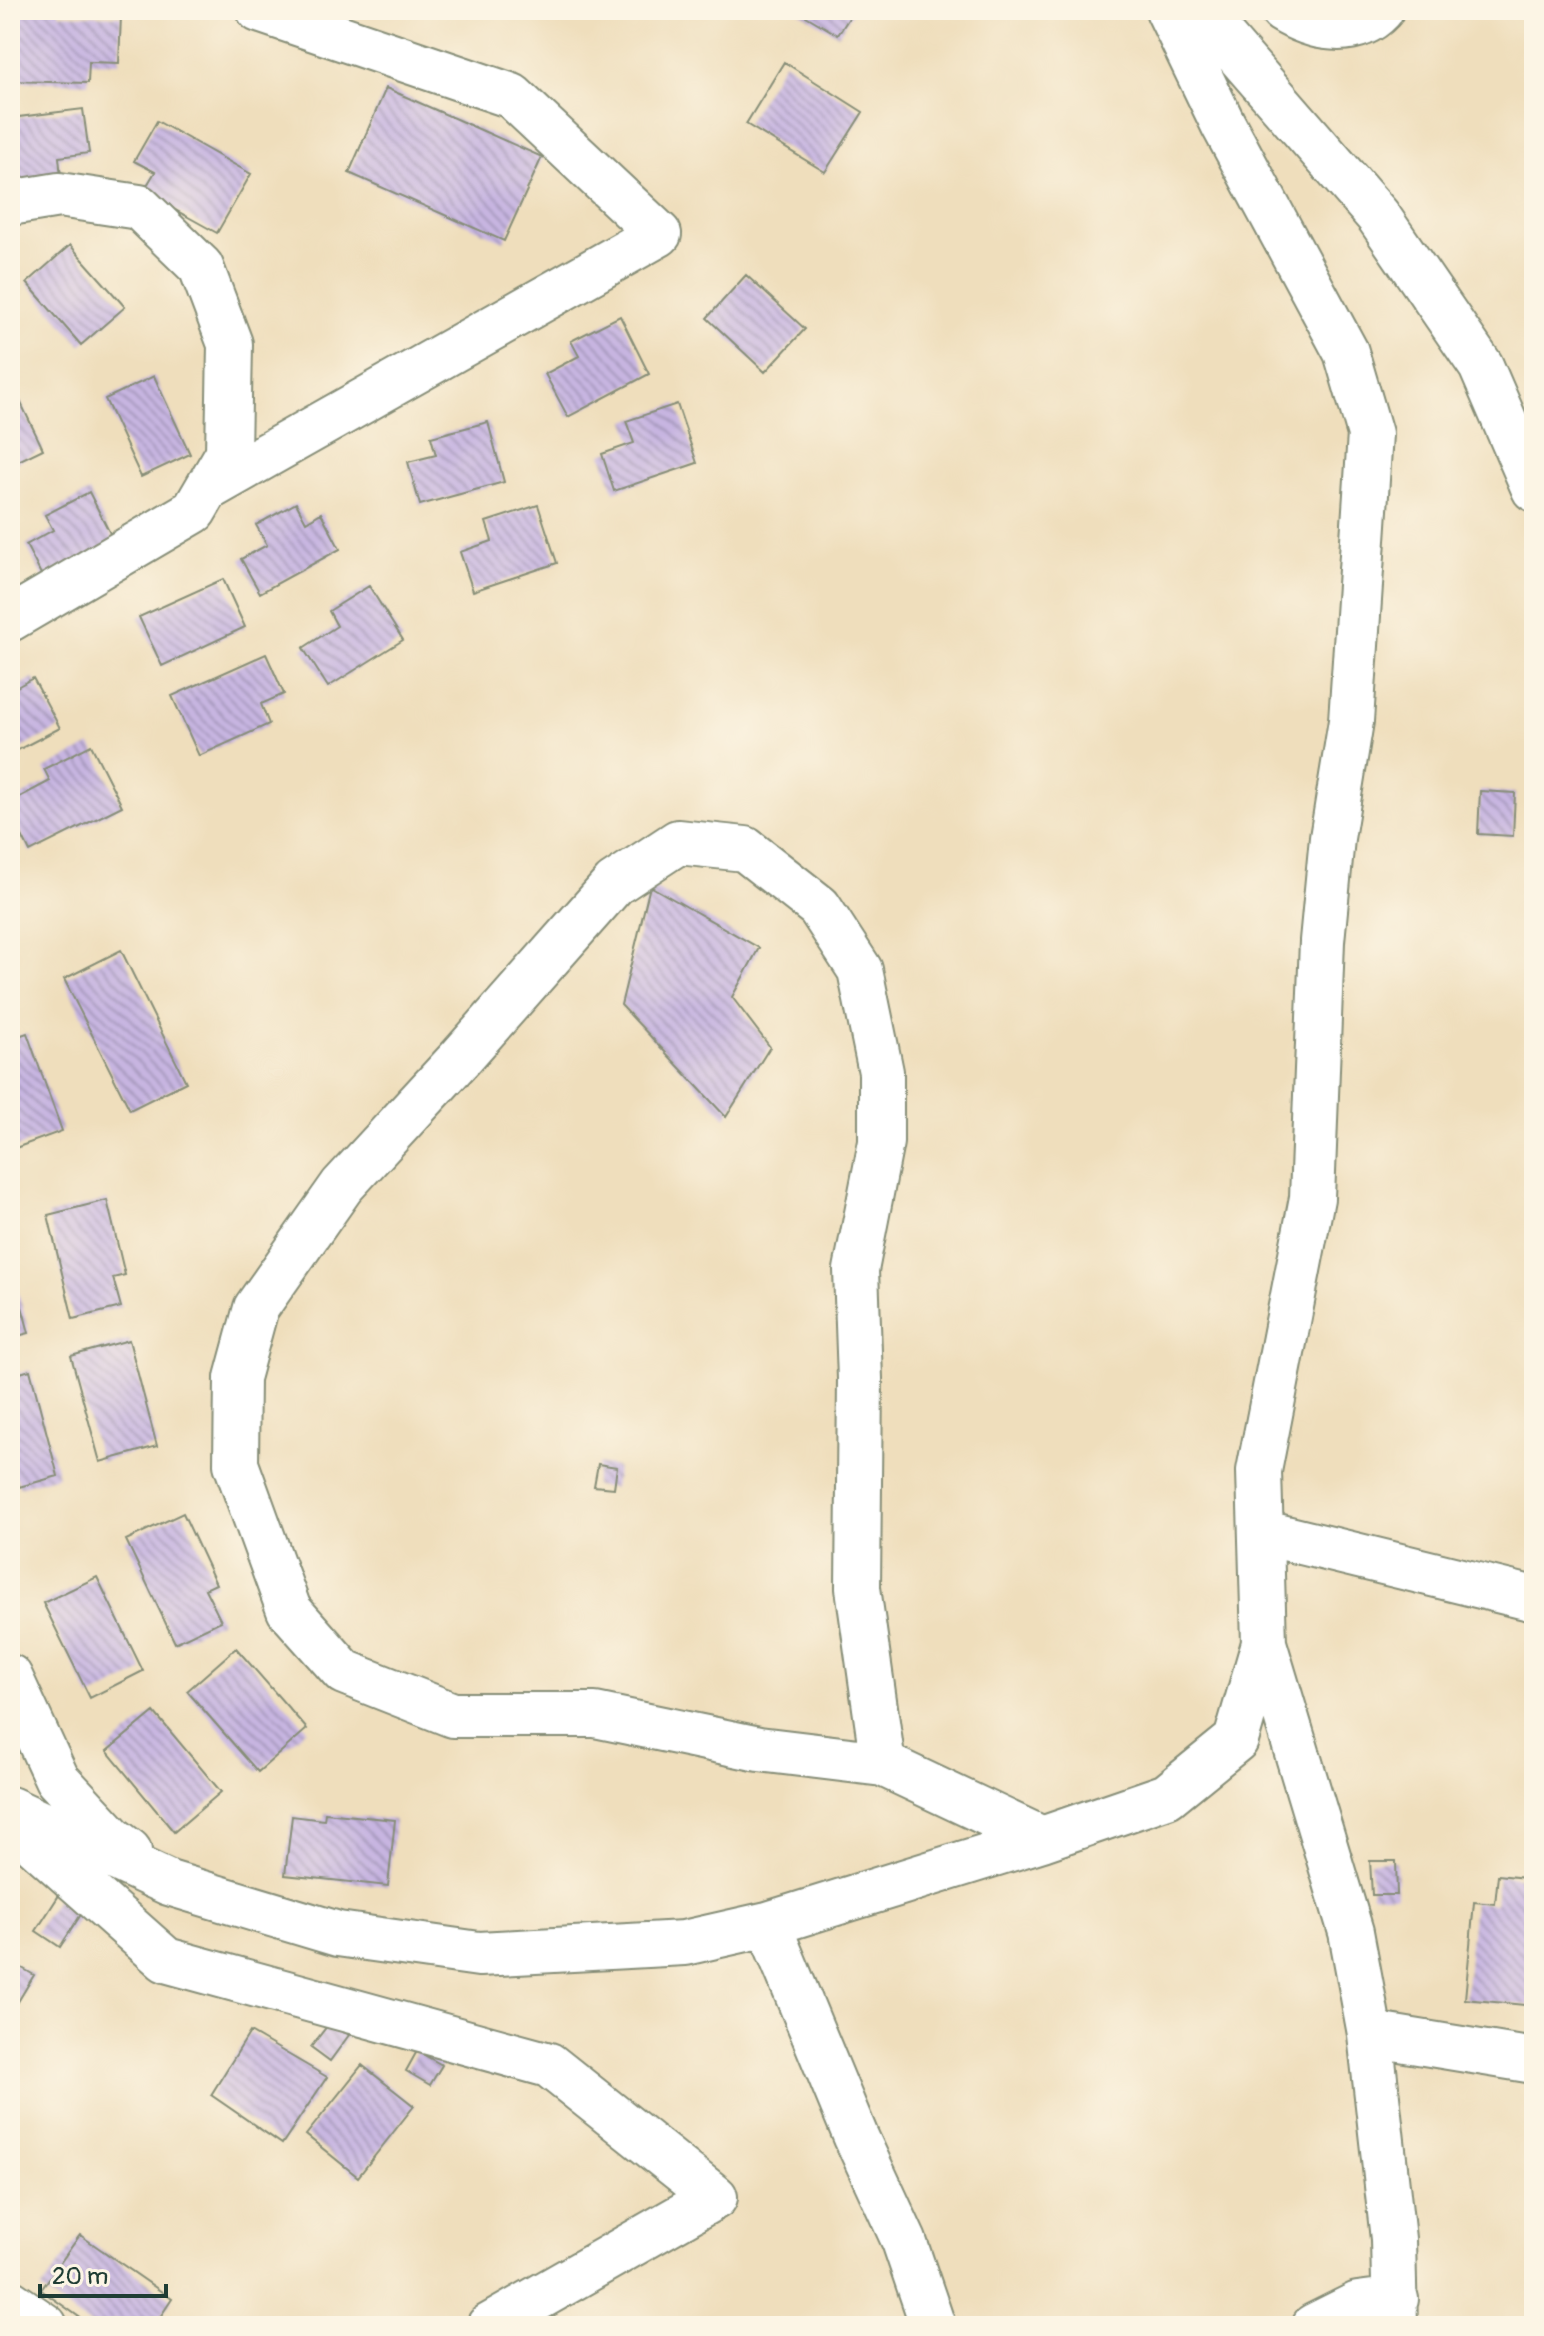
<svg xmlns="http://www.w3.org/2000/svg" width="1544" height="2336" font-family="Pangolin,sans-serif">
<style>
.building{fill:url(#building-back-hatch)}
.lines{fill:none;stroke-linecap:round;stroke-linejoin:round}
.minor-casing{stroke:#878e78;stroke-width:48}
.minor{stroke:#fff;stroke-width:44}
</style>
<defs>
<pattern id="building-back-hatch" width="6" height="6" patternUnits="userSpaceOnUse" patternTransform="scale(2)"><rect width="6" height="6" fill="#c7b5e1"/><path d="M-1 5l2 2M0 0l6 6M5-1l2 2" fill="none" stroke="#a194b7"/></pattern>
</defs>
<rect width="100%" height="100%" fill="#fcf5e5"/>
<filter id="ink" filterUnits="userSpaceOnUse"><feTurbulence type="fractalNoise" baseFrequency=".0125" numOctaves="2"/><feDisplacementMap in="SourceGraphic" scale="16" xChannelSelector="R" yChannelSelector="G"/><feConvolveMatrix kernelMatrix="1 2 1 2 8 2 1 2 1" color-interpolation-filters="sRGB"/></filter>
<filter id="wash" filterUnits="userSpaceOnUse"><feTurbulence type="fractalNoise" baseFrequency=".006" numOctaves="4" result="noise"/><feDisplacementMap in="SourceGraphic" scale="32" xChannelSelector="R" yChannelSelector="G"/><feGaussianBlur stdDeviation="1.8" result="paint"/><feColorMatrix in="noise" values="0 0 0 0 0 0 0 0 0 0 0 0 0 0 0 0 0 1.4 0 .05"/><feComposite in="paint" operator="in"/></filter>
<g filter="url(#wash)">
<rect width="100%" height="100%" fill="#efdebc"/>
<g id="blocks">
<path class="building" d="M11 10H59V14L121 16 119 63 89 62 88 83 10 81Z
M796 10H854L838 35Z
M784 62 863 112 825 172 746 124Z
M386 88 542 157 504 241 349 173Z
M18 108V117L83 109 89 153 59 157 61 177 10 182V109Z
M157 121 251 174 217 233 143 192 155 172 134 161Z
M70 245 125 307 81 345 27 283Z
M746 275 805 329 765 372 707 318Z
M620 316 649 374 568 417 545 374 579 356 571 341Z
M154 376 190 454 141 477 105 399Z
M18 397 43 449 10 465V401Z
M677 404 697 463 614 491 602 454 634 443 626 421Z
M488 422 504 482 420 505 408 462 436 455 431 437Z
M89 492 116 545 45 582 26 545 53 530 45 515Z
M296 503 306 522 321 513 340 549 260 593 241 559 267 545 256 525Z
M538 505 557 563 473 591 460 552 492 541 486 522Z
M223 579 245 627 162 666 139 617Z
M369 586 403 640 328 687 303 648 337 626 329 611Z
M266 654 284 694 261 704 269 724 199 756 172 696Z
M33 678 60 728 10 754V691Z
M91 745 122 806 30 852 10 811V802L50 781 44 769Z
M1480 791 1515 793 1513 836 1478 834Z
M650 886 759 948 732 997 770 1047 726 1117 621 1005Z
M121 950 186 1082 130 1110 64 979Z
M27 1033 62 1131 10 1150V1039Z
M107 1200 125 1275 113 1278 121 1307 73 1319 48 1215Z
M10 1261 29 1333 10 1338Z
M129 1340 157 1446 100 1462 71 1356Z
M30 1370 58 1476 19 1487 17 1477 10 1479V1376Z
M598 1464 617 1467 614 1488 594 1486Z
M183 1513 216 1584 205 1589 221 1621 175 1643 126 1540Z
M97 1577 143 1671 90 1698 43 1603Z
M236 1648 307 1729 258 1772 187 1691Z
M154 1712 221 1792 174 1832 107 1751Z
M325 1813 395 1820 388 1886 285 1875 292 1816 324 1820Z
M1370 1861H1396L1397 1895H1372Z
M1498 1875 1534 1879V2006L1465 1999 1474 1902 1495 1904Z
M63 1889 87 1905 60 1947 36 1931Z
M10 1961 34 1975 10 2015Z
M331 2021 349 2035 330 2061 311 2047Z
M250 2032 327 2077 282 2144 211 2095Z
M417 2051 442 2065 430 2085 406 2071Z
M362 2065 414 2106 358 2177 306 2135Z
M80 2235 172 2299 154 2326 143 2323 141 2326H124L114 2319 109 2326H92L41 2290Z"/>
</g>
</g>
<g filter="url(#ink)">
<use href="#blocks" fill-opacity="0" stroke="#878e78" stroke-width="2"/>
<g class="lines">
<g class="minor-casing">
<path id="minor" d="M1168 10 1223 124 1346 352 1370 434 1351 721 1332 838 1322 941 1312 1198 1259 1471 1264 1643 1351 1932 1370 2034 1393 2239 1395 2326
M1199 10 1378 216 1481 366 1534 489
M1282 10C1311 28 1354 39 1381 10
M10 203 59 195 139 207 201 267 230 344 228 453 194 511 10 619
M207 489 659 234 512 96 259 10
M1261 1532 1534 1599
M10 1677 57 1779 112 1838 129 1851
M883 1764 858 1588 860 1379 856 1270 881 1142V1072L860 970 819 907 745 849 678 842 614 884 462 1056 342 1186 256 1308 237 1378 236 1464 289 1610 344 1672 453 1715H595L759 1749 883 1764 1042 1839
M10 1809 169 1883 338 1934 479 1954 684 1943 768 1924 1042 1839 1167 1796 1236 1740 1264 1643
M16 1827 166 1960 549 2065 715 2197 489 2326
M768 1924 856 2137 904 2241 933 2326
M1370 2034 1534 2061
M10 2302 45 2326
M1314 2326 1358 2304 1396 2299"/>
</g>
<use href="#minor" class="minor"/>
</g>
</g>
<rect width="1544" height="2336" fill="none" stroke="#fcf5e5" stroke-width="40"/>
<path d="M40 2284v12h126v-12" fill="none" stroke="#1f3d34" stroke-width="4"/>
<text x="52" y="2284" font-size="24" fill="#1f3d34" stroke="#fcf5e5" stroke-width="6" paint-order="stroke">20 m</text>
</svg>
